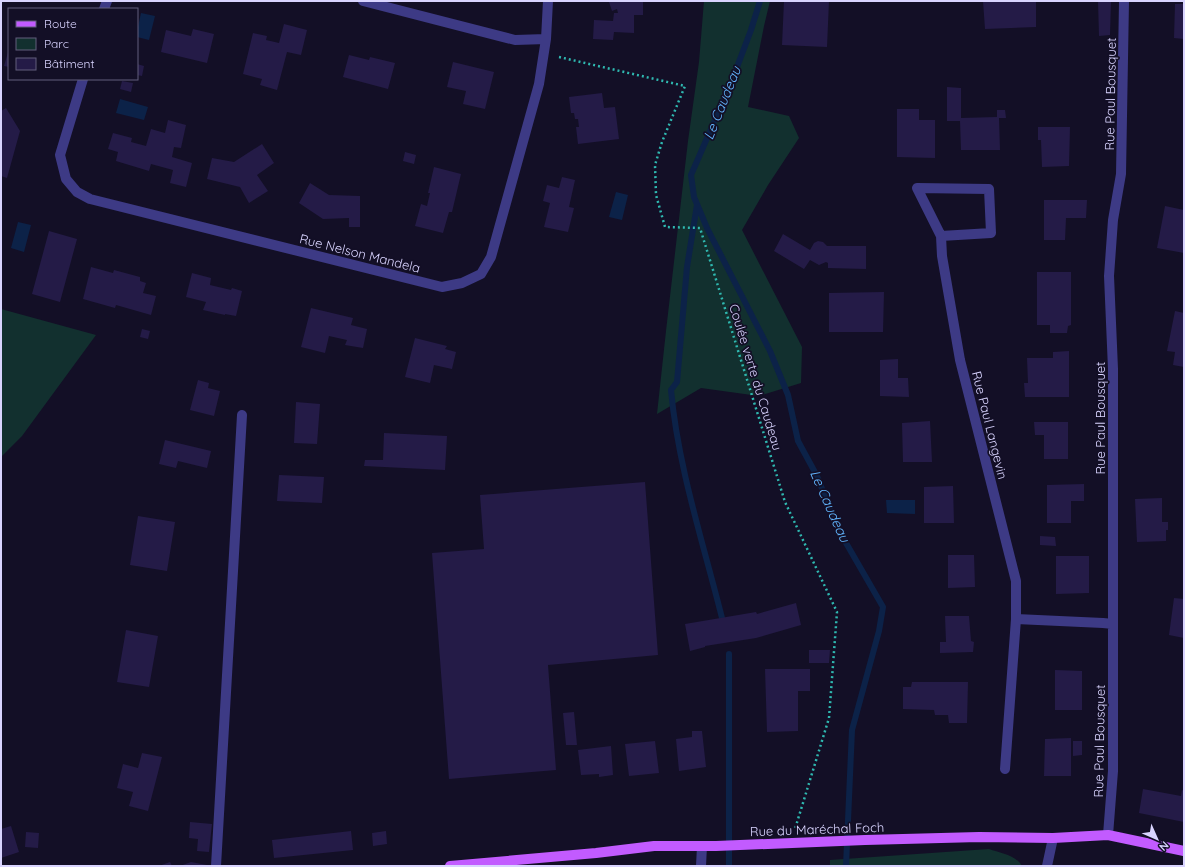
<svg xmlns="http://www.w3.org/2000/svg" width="1185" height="867" font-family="Quicksand,sans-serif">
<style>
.green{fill:#12302f}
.water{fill:#0c2248}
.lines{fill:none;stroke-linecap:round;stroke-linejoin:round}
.stream{stroke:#0c2248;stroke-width:6}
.building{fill:#241b47}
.path{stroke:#2fb8b0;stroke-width:2.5;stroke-dasharray:2 3;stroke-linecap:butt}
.minor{stroke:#3d3a85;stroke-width:10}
.major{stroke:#c25bff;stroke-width:10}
.labels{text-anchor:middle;stroke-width:3.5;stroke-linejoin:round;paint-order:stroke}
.street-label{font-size:13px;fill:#d9d4ff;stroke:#130f26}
.water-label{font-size:14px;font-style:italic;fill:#62b6ff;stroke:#130f26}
</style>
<rect width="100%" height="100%" fill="#130f26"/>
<path class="green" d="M704 1H770L764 26 748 107 789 116 799 138 768 185 742 230 802 347 801 383 759 396 701 388 657 414 666 331 688 141 699 62Z
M1 309 96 335 22 436 1 457Z
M989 849C1000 853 1016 855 1022 866H830V860Z"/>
<path class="water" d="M141 13 155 16 149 40 137 37V31Z
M120 99 148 107 144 120 116 113Z
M616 192 628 195 622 220 609 217Z
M18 222 31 225 24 252 11 248Z
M886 500H915V514L887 513Z"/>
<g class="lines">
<path class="stream" d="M760 1 751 30 731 83 691 175 694 197 707 228 770 351 788 395 798 441 817 476 838 529 883 607 879 631 852 730 846 866
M697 205 687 267 677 382 671 390C678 467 703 542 722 618
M729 866V654"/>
</g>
<path class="building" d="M613 1H643V15H634V33L614 32 613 40 593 39 594 20 613 21 614 13H618L617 9 612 11 609 2Z
M784 1H829L827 47 782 45Z
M983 1H1036V27L985 29Z
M1098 1H1111L1110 35 1099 36Z
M1175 4H1184V39L1174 38Z
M284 24 307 30 301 55 287 52 277 90 260 85 262 79 243 74 253 33 267 36 266 40 279 43Z
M193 29 214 34 207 63 161 52 166 30 191 36Z
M9 49V67L4 66Z
M349 55 369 60 370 57 395 63 388 89 343 77Z
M453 62 494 72 485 109 463 104 466 91 447 87Z
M137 64 144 66 142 76 137 75Z
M122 81 133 83 131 92 120 89Z
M947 87 961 88V118L997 117V110H1005L1006 118H999L1000 150H961L960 121H947Z
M602 93 604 108 615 107 619 139 578 144 576 127H579L578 119H575L574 113H571L569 97Z
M6 108 20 131 7 178 1 176V111Z
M897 109H919V120H935V158L897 157Z
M168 120 186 125 181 148 174 147 172 157 192 163 186 187 170 183 173 170 151 164 149 171 116 161 118 152 108 149 113 133 132 138 131 142 146 146 151 129 165 133Z
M1038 127H1070L1069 166 1042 167 1041 140H1038Z
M262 144 274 163 257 175 268 191 249 203 240 187 207 179 212 158 234 162Z
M405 152 416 155 414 164 403 161Z
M434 167 461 174 452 212H449L443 233 415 226 421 204 427 206 430 193H428Z
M562 177 575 180 569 207 574 208 568 232 544 227 550 203 543 201 547 185 559 188Z
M310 183 329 195 360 196V227H349V218L323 219 299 203Z
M1044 200H1087L1086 218H1066L1065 240H1044Z
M1165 206 1184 210V253L1157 248Z
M49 231 77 239 60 302 32 294Z
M783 234 810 250 814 243 818 241 823 242 827 246H866V269L828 268V263L826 262 819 265 810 260 804 269 774 251Z
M91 267 113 273 114 270 140 277V281L146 283 143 293 156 296 151 315 116 305 115 308 83 299Z
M1037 272H1071V325L1068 326 1067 333H1050V325H1037Z
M192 273 211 278 210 285 231 290 232 288 242 291 236 316 225 314V315L203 310 206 302 186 297Z
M884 292 883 332H829V293Z
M311 308 353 318 351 325 367 329 363 348 345 345 347 340 329 336 325 353 301 347Z
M1175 311 1184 313V367L1173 365 1175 352 1167 351Z
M142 329 150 331 148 339 140 337Z
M415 338 447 346 445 349 456 352 452 369 434 365 430 383 405 377Z
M1069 351V397H1025L1024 383H1028L1027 358H1053V352Z
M898 359V378H908L909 397 880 396V360Z
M198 380 209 383 208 388 220 391 214 416 190 410Z
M296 402 320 404 317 444 294 443Z
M930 421 932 462H903L902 423Z
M1034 422H1068V459H1044V435H1035Z
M384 433 447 436 445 470 364 466 365 460H383Z
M165 440 211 451 207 468 178 461 176 468 159 464Z
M279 475 324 477 322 503 277 501Z
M645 482 658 655 548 665 556 770 449 779 432 553 484 549 480 495Z
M1084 484V501H1071V523H1047V485Z
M953 486 954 523H924V487Z
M1162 498V522H1168V530H1166V541L1137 542 1135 499Z
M138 516 175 522 167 571 130 565Z
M1040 536 1055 537 1056 546 1040 545Z
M948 555H974L975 587 948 588Z
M1056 556H1089V593L1056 594Z
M1174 598 1184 599V638L1169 635Z
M796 603 801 625 756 638 705 646V647L690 651 685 624 756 612 757 614Z
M945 616H969L971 641 974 642 973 652 940 653V642H946Z
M126 630 158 636 149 687 117 682Z
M809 650H830L829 663H809Z
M765 669H810V691H798V731L767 732Z
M1055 670 1082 671V710H1055Z
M912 682H968L967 723H949L948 715H935L934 710 903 709V687H911Z
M574 712 577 745H566L563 713Z
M692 731H702L706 767 679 771 676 739 692 737Z
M1071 738V776H1044L1045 739Z
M655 741 659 773 629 776 625 744Z
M1073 741H1082V755L1073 756Z
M611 746 613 775 599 777V774L581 775 578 750Z
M142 753 162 757 148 811 129 806 133 792 117 788 123 764 138 768Z
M1143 789 1181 796 1182 790 1184 791V822L1139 813Z
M190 822 212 824 209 852 197 851 198 839 189 838Z
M11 826 19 852 1 858V829Z
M351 831 353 850 274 858 272 840Z
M386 831 387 844 373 846 372 833Z
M26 832 39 833 38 848 25 847Z
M170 862 172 866H159Z
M191 862 207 865V866H180Z"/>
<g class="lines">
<path class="path" d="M559 57 685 86 662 142 655 165 656 195 665 227 700 228 785 502 837 612 829 718 795 829"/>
<path class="minor" d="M363 1 515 40 546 39
M104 9 107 1
M83 79 60 155 66 179 77 192 90 199 442 287 462 283 481 274 491 257 539 84 546 39 548 1
M941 236 917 188 989 189 991 233 941 236 942 256 960 360 1016 581V619
M1005 769 1016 619 1103 623 1113 624
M1108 835 1113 771V369L1109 276 1113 220 1121 174 1124 1
M216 866 242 415
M701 866 702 846
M1047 866 1053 838"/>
<path class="major" d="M450 866 596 853 654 846H716L865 840 979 837 1053 838 1108 835 1184 851"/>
</g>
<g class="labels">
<g class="street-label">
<text transform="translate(1110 94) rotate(-89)" y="5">Rue Paul Bousquet</text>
<text transform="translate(360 253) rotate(14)" y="5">Rue Nelson Mandela</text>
<text transform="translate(756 377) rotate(73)" y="5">Coulée verte du Caudeau</text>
<text transform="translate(1100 418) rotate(-90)" y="5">Rue Paul Bousquet</text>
<text transform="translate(990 425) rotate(76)" y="5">Rue Paul Langevin</text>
<text transform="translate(1099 741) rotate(-89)" y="5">Rue Paul Bousquet</text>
<text transform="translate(817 829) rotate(-2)" y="5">Rue du Maréchal Foch</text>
</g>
<g class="water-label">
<text transform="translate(722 103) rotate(-68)" y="5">Le Caudeau</text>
<text transform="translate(830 506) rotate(66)" y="5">Le Caudeau</text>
</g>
</g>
<rect width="1185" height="867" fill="none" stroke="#d9d4ff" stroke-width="4"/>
<rect x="8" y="8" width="130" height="72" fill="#130f26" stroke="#625e7d"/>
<rect x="16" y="21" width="20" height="6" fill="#c25bff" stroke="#625e7d"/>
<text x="44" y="28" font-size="12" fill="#d9d4ff">Route</text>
<rect x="16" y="38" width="20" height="12" fill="#12302f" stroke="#625e7d"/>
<text x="44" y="48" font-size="12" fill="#d9d4ff">Parc</text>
<rect x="16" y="58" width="20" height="12" fill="#241b47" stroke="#625e7d"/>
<text x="44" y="68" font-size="12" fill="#d9d4ff">Bâtiment</text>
<g transform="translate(1157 839) rotate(135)" stroke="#130f26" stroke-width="3" paint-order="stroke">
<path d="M0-3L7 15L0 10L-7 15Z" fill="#d9d4ff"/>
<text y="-6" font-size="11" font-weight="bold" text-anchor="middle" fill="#d9d4ff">N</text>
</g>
</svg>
